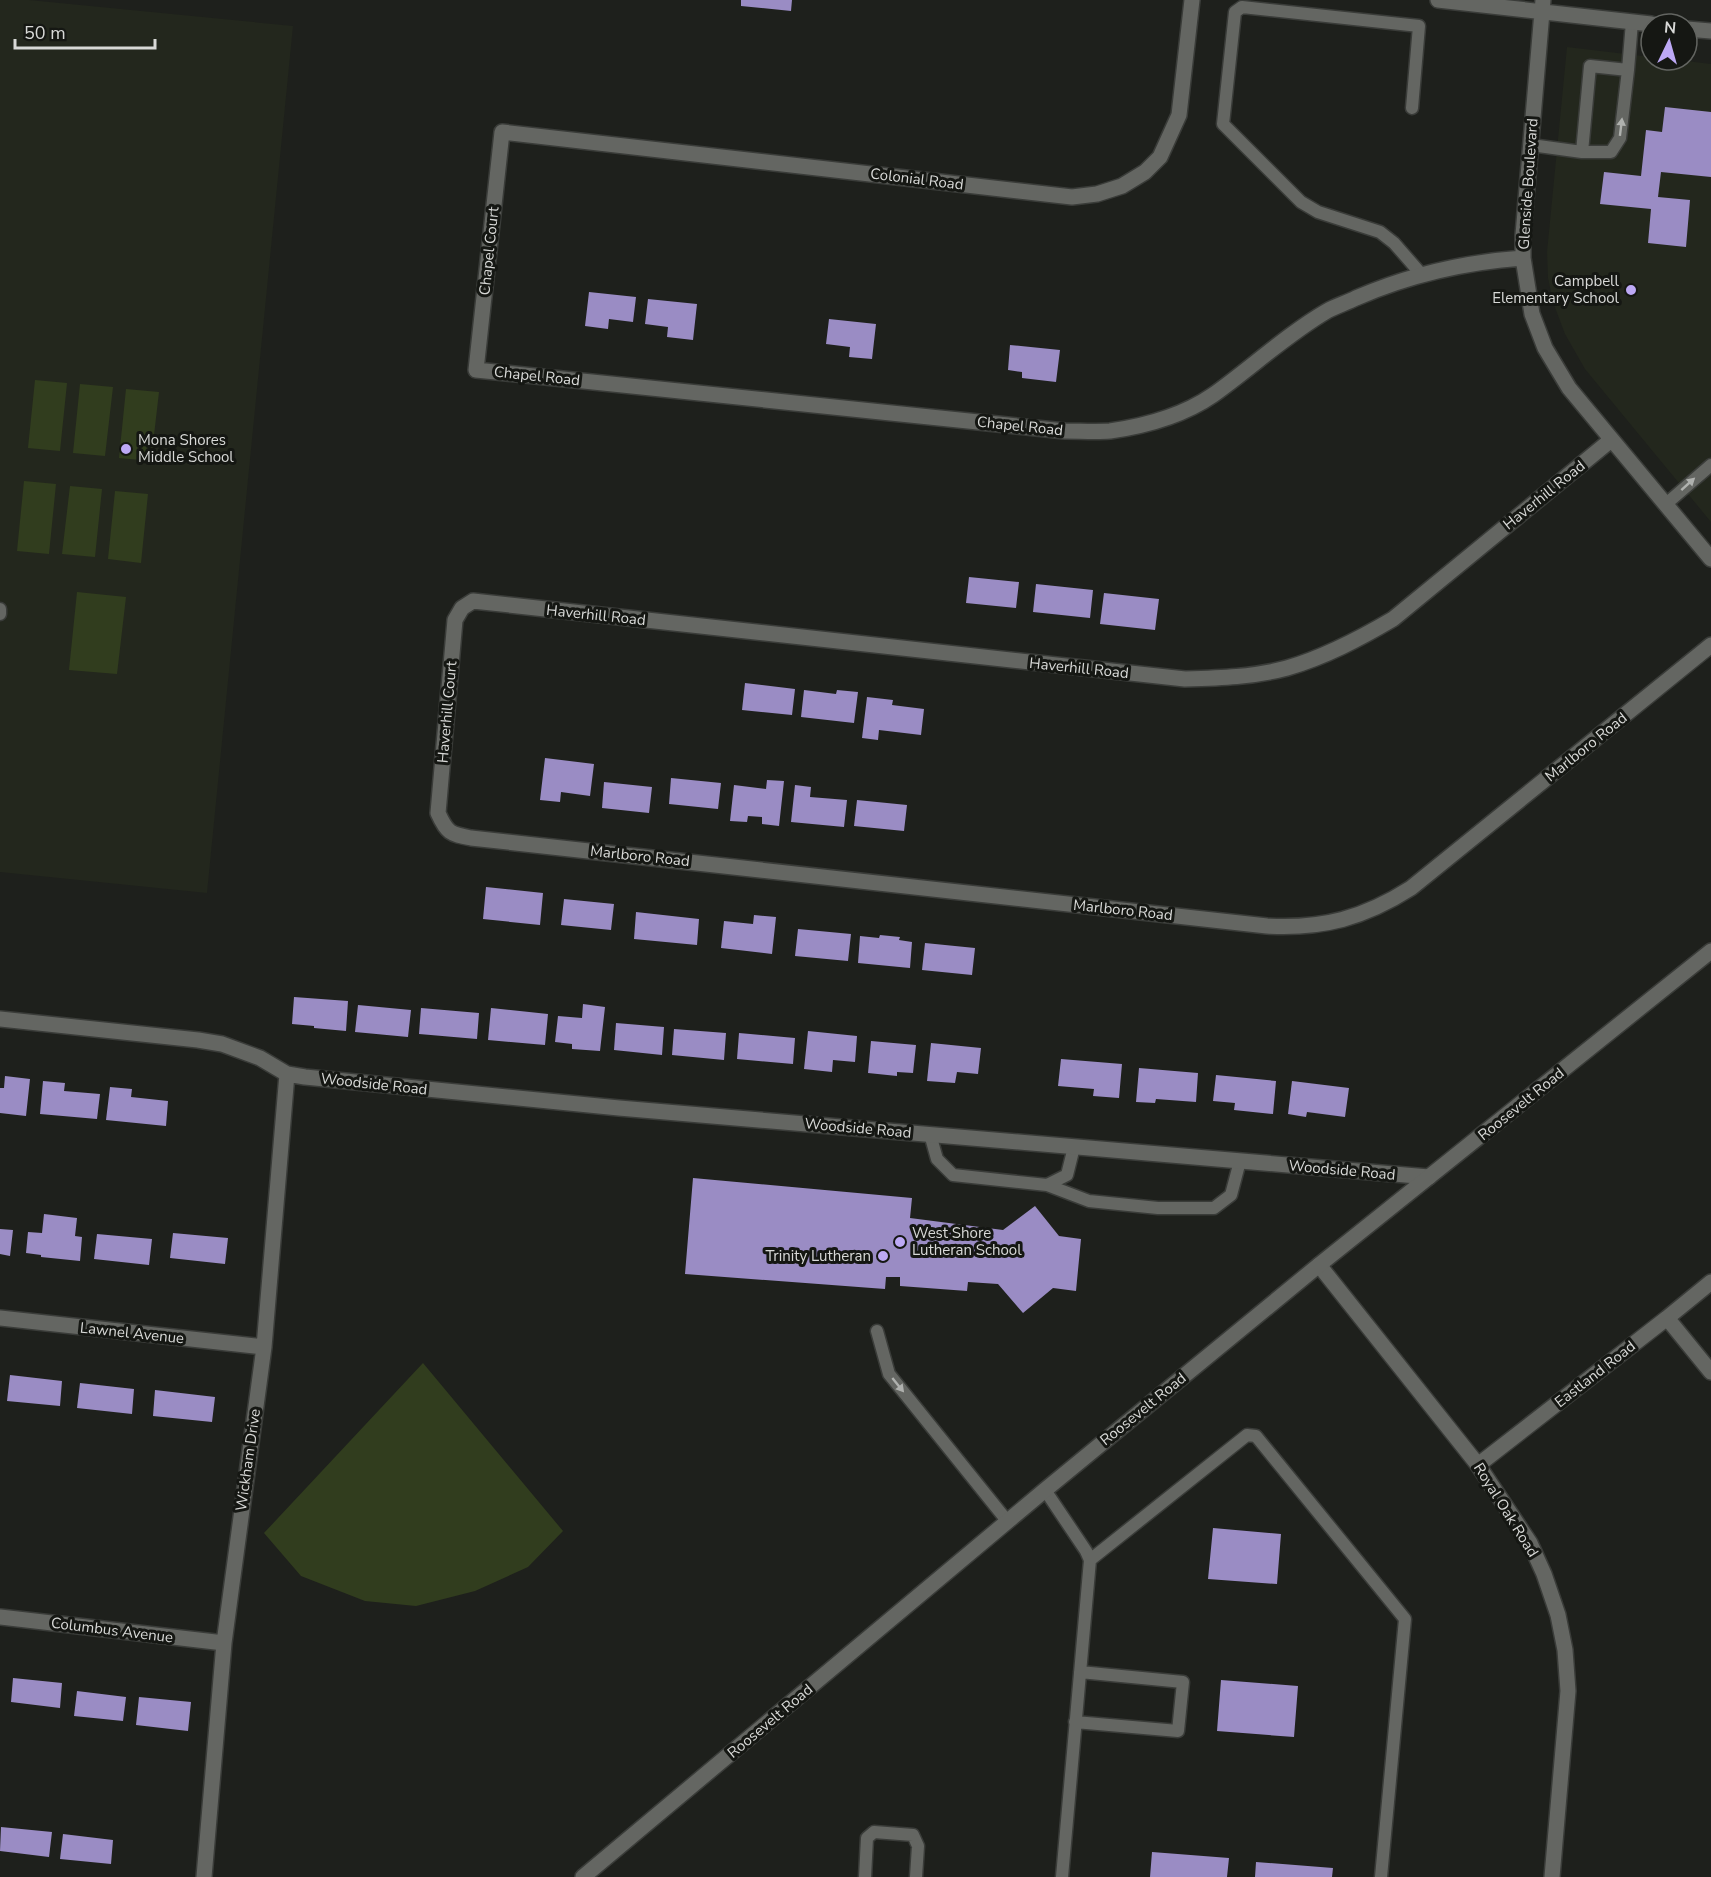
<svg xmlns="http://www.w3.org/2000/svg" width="1711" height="1877" font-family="'Nunito Sans',sans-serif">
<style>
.built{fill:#23271d}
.green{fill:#313d1e}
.building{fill:#9a8cc4}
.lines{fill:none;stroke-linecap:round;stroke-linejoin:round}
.lane-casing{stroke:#3a3c39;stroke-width:15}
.street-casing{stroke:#3a3c39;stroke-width:18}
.secondary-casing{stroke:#3a3c39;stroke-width:18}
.lane{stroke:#646662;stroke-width:12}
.street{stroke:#646662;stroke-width:15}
.secondary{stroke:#646662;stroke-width:15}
.oneway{fill:#afb1ae}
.poi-dot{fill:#bda9f5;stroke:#151713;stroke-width:2}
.labels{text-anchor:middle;stroke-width:6;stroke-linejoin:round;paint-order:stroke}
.street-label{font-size:15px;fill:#d8d9d7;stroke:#151713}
.poi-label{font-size:15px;fill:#d8d9d7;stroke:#151713;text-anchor:end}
</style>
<rect width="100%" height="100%" fill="#1e201c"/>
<path class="built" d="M0 0H29L293 26 207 893 0 872Z
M1567 47 1651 57V60H1678L1711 64V522L1585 369 1565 334 1553 302 1548 278 1547 252Z"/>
<path class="green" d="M35 380 67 383 60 451 28 448Z
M80 384 113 387 105 456 73 453Z
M126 389 159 392 151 461 119 458Z
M24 481 56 484 49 554 17 551Z
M70 486 102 489 95 557 62 554Z
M115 491 148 494 141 563 108 559Z
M77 592 126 597 117 674 69 670Z
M423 1363 563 1531 528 1567 475 1591 416 1606 365 1601 301 1576 264 1533Z"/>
<path class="building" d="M741 0H792L791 11 741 6Z
M1665 107 1711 112V177L1661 172 1658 197 1690 200 1686 247 1648 243 1651 209 1600 204 1604 172 1641 176 1646 130 1662 132Z
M589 292 636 297 633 322 609 319 608 329 585 326Z
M648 299 697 304 693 340 667 337 668 327 645 324Z
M829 319 876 324 872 359 849 357 850 347 826 344Z
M1010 345 1060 350 1056 382 1022 378V372L1008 370Z
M969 577 1019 582 1016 608 966 603Z
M1036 584 1093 590 1090 618 1033 612Z
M1104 593 1159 599 1155 630 1100 624Z
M745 683 795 689 792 715 742 710Z
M804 690 836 694 837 690 858 692 854 723 801 717Z
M867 697 893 700 892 705 924 709 921 735 879 730 878 740 862 738Z
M545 758 594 764 590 796 561 792 560 802 540 800Z
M671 778 721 783 718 809 669 804Z
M767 780 784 781 779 826 762 824V817L748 816 747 822 730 821 734 785 766 789Z
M604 782 652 787 649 813 602 808Z
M795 785 811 787 810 797 847 800 844 827 791 822Z
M857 800 907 805 904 831 854 826Z
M486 887 543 893 540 925 483 919Z
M564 899 614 904 611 930 561 925Z
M636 912 699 919 697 945 634 939Z
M754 915 776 917 772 954 721 948 724 921 753 924Z
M798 929 851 934 848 961 795 956Z
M880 935 900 937 899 940 912 942 910 968 858 963 860 936 879 938Z
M925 943 975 948 972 975 922 970Z
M294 997 348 1001 346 1031 314 1028V1026L292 1024Z
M583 1004 605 1007 600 1051 572 1049V1044L555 1042 558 1016 582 1018Z
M358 1005 411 1010 408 1037 355 1032Z
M421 1008 479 1013 477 1039 419 1034Z
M491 1008 548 1014 545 1045 488 1040Z
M616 1023 664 1027 662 1055 614 1050Z
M674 1029 726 1033 724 1060 672 1055Z
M808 1031 857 1036 855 1062 833 1060 832 1072 804 1069Z
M739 1033 795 1038 793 1064 737 1059Z
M871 1041 916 1045 913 1073 897 1072V1076L868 1073Z
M931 1043 981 1048 978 1074 957 1072 955 1083 927 1081Z
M1061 1059 1122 1064 1119 1098 1093 1096 1094 1089 1058 1086Z
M1139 1068 1198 1073 1196 1102 1156 1099 1155 1103 1136 1102Z
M1216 1075 1276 1081 1273 1114 1234 1110 1235 1103 1213 1101Z
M5 1076 30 1079 26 1116 0 1113V1088H4Z
M43 1081 65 1083 64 1091 100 1094 97 1119 40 1114Z
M1292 1081 1349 1088 1345 1117 1307 1112 1306 1117 1288 1114Z
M110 1087 132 1089 131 1097 168 1101 166 1126 106 1120Z
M693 1178 912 1198 910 1218 1003 1230 1035 1206 1059 1236 1081 1239 1076 1291 1053 1288 1023 1313 998 1284 968 1282 967 1291 900 1286V1277H886L885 1289 685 1274Z
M44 1214 77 1218 75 1236 82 1237 80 1261 41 1257V1255L26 1253 28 1232 42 1233Z
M0 1229 13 1230 10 1256 0 1254Z
M173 1233 228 1238 225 1264 170 1258Z
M97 1234 152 1239 149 1265 94 1259Z
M10 1375 62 1381 60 1406 7 1401Z
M80 1383 134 1389 132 1414 77 1408Z
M155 1390 215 1397 212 1422 153 1416Z
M1213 1528 1281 1534 1277 1584 1208 1579Z
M13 1678 62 1683 60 1708 11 1702Z
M1221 1680 1298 1686 1294 1737 1217 1731Z
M77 1691 126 1697 123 1721 74 1716Z
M139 1697 191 1702 188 1731 136 1725Z
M1 1827 52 1832 49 1857 0 1851Z
M63 1834 113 1840 111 1864 60 1859Z
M1152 1852 1229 1858 1227 1877H1150Z
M1256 1862 1333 1868 1332 1877H1255Z"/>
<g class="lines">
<g class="lane-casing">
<path id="lane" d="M1412 108 1419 26 1242 7 1235 12 1223 124 1301 202 1318 212 1380 232 1394 243 1422 275
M1531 145 1582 152 1590 66 1628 70 1632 22
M1582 152H1611L1620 138 1628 70
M1666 504 1711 465
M0 609V614
M930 1134 937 1159 953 1175 1047 1185 1067 1175 1074 1147
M1047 1185 1089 1201 1158 1208H1214L1231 1195 1240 1161
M877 1331 889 1374 1008 1522
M1045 1490 1086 1551 1090 1560 1062 1877
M1090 1560 1247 1435 1256 1436 1405 1619 1381 1877
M1075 1722 1178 1731 1183 1682 1080 1672
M865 1877 867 1838 874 1832 913 1835 918 1846 916 1877"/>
</g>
<g class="street-casing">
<path id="street" d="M1192 0 1179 115 1160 157 1145 172 1122 186 1097 194 1072 197 502 132 476 370 1065 431C1080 431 1096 432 1110 431 1145 426 1184 415 1213 395 1251 368 1286 335 1327 311 1336 306 1346 303 1356 298 1409 275 1466 262 1523 258
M1438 0 1651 24
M1543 0 1523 235V258L1532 314 1545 348 1569 388 1711 559
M1687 29 1711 31
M1611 440 1393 619C1359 639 1325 657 1287 668 1254 677 1220 678 1185 679L473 601 462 608 455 620 438 813C447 833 450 834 471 838L1267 926C1323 929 1364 918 1411 888L1711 645
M0 1019 198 1040 222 1044 260 1058 287 1074 305 1077 619 1108 1429 1177
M1319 1265 1478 1465 1530 1543 1544 1574 1558 1615 1565 1650 1568 1691 1552 1877
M0 1318 264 1347
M1667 1318 1711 1372
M1478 1465 1667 1318 1711 1282
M0 1617 224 1643
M204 1877 224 1643 264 1347 287 1074"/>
</g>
<g class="secondary-casing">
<path id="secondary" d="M583 1877 1045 1490 1319 1265 1711 951"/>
</g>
<use href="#lane" class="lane"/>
<use href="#street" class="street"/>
<use href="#secondary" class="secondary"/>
</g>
<defs><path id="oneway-solid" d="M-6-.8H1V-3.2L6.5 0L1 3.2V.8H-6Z" transform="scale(1.5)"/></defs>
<g class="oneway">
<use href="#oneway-solid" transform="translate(1621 127) rotate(-83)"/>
<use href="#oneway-solid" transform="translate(1688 484) rotate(-42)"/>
<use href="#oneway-solid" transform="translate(898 1385) rotate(51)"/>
</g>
<g class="poi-dot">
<circle cx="1631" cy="290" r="6"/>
<circle cx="126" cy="449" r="6"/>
<circle cx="900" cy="1242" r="6"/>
<circle cx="883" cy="1256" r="6"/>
</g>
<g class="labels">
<g class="street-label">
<text transform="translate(917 179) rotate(7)" y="5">Colonial Road</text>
<text transform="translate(1528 184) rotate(-86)" y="5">Glenside Boulevard</text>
<text transform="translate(489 251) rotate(-84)" y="5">Chapel Court</text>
<text transform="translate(537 376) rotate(6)" y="5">Chapel Road</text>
<text transform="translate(1020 426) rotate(6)" y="5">Chapel Road</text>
<text transform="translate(1544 495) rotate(-39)" y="5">Haverhill Road</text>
<text transform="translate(596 615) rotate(6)" y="5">Haverhill Road</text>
<text transform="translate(1079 668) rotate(6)" y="5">Haverhill Road</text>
<text transform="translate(447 712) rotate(-85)" y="5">Haverhill Court</text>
<text transform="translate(1586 747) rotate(-39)" y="5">Marlboro Road</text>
<text transform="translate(640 856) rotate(6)" y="5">Marlboro Road</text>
<text transform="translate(1123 910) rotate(6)" y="5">Marlboro Road</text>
<text transform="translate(374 1084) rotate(6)" y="5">Woodside Road</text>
<text transform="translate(1521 1104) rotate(-39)" y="5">Roosevelt Road</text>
<text transform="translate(858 1128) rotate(5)" y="5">Woodside Road</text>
<text transform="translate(1342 1170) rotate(5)" y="5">Woodside Road</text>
<text transform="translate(132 1333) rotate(6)" y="5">Lawnel Avenue</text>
<text transform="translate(1595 1374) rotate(-38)" y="5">Eastland Road</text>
<text transform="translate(1143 1409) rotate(-39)" y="5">Roosevelt Road</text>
<text transform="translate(248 1460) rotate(-82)" y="5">Wickham Drive</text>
<text transform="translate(1506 1510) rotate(58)" y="5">Royal Oak Road</text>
<text transform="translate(112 1630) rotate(7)" y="5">Columbus Avenue</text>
<text transform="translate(770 1721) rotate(-40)" y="5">Roosevelt Road</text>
</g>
<g class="poi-label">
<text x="1619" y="286">Campbell<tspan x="1619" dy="17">Elementary School</tspan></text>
<text x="138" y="445" text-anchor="start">Mona Shores<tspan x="138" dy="17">Middle School</tspan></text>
<text x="912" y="1238" text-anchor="start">West Shore<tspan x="912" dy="17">Lutheran School</tspan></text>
<text x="871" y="1261">Trinity Lutheran</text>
</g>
</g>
<g transform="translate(1669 42) rotate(5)"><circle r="28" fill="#151713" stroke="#636561" stroke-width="1.5"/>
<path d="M0-4.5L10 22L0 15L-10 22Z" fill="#bda9f5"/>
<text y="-9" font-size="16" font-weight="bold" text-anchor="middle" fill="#d8d9d7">N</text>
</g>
<path d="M15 39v9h140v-9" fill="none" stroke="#d8d9d7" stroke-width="3"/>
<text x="24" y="39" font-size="18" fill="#d8d9d7" stroke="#151713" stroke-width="4.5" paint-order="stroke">50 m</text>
</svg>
